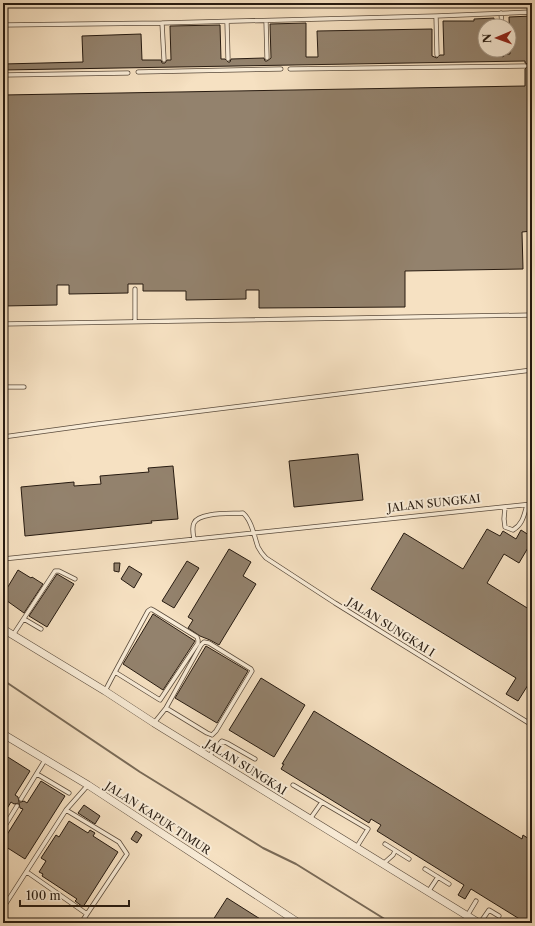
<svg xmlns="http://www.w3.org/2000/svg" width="535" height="926" font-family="'Libre Caslon Text',serif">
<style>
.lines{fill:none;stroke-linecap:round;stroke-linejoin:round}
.stream{stroke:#796a57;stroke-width:2}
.building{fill:#93826d;stroke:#271b11}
.service-casing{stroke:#5b4c3d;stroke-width:5}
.minor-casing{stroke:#5b4c3d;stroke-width:8}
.service{stroke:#f9ecd7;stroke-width:3.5}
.minor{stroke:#f9ecd7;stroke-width:7}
.labels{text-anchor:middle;stroke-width:4;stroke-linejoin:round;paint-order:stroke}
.street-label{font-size:11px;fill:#271b11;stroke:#f9ecd7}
</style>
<rect width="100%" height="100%" fill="#f6e1c2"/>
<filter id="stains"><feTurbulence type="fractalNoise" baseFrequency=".005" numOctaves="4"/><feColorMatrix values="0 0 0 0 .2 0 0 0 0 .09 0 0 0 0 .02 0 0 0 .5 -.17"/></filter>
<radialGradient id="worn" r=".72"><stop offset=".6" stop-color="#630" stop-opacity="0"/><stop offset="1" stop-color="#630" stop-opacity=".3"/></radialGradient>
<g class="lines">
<path class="stream" d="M3 680 140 772 263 848 296 864 391 923"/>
</g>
<path class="building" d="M532 16V231L522 232 523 269 405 271V307L259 308V290H246V299L186 300V291H143V284H128V293L69 294V285H57V305L3 306V95L525 86V69L528 66V64L525 63V61L3 70V64L83 62 82 36 141 34 142 60H161L162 63H165L167 60H171L170 26 220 25 221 59H225L228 62H230L231 59 264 58 265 61H267L271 58 270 24 306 23V57H318L317 31 432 29V56L437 58 440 55H444L443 21H474V19L494 18V26H485V50H495V55H500L503 57 506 54H510L509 17Z
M358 454 363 500 294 507 289 461Z
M173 466 178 519 151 521 152 523 25 536 21 487 74 482V486L101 484 100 476 149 472 148 468Z
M487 529 500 536 503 531 516 539 521 530 532 537V541L519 563 504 554 487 583 532 611V687L528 685 518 701 506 694 516 678 371 589 404 533 463 569Z
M229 549 251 562 243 576 256 584 219 645 210 640 200 636 188 628 193 620 188 617Z
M187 561 199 568 174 608 162 601Z
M114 563H120L119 572 114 571Z
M129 566 142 574 134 588 121 579Z
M18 570 31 578 32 577 43 584 24 613 3 598V595Z
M57 574 74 584 47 627 29 616Z
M153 614 195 641 163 690 123 664Z
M206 646 248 671 217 723 175 698Z
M261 678 305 705 274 757 229 730Z
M314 711 522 839 523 835 532 841V923H526L471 889 465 899 458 895 464 885 377 831 381 825 371 819 369 823 281 769 284 764H282Z
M3 754 30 771 15 795 18 797 19 802H21L24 801 27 803 41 781 65 796 25 859 3 845V841L23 809 20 808 19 803 14 804 11 802 3 815Z
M84 805 100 816 95 824 78 813Z
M69 821 88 833 90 830 95 833 93 836 118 852 83 907 75 901 77 899 42 876 43 874 39 872 46 861 41 858 56 835 59 837Z
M136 831 142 835 137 843 131 839Z
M227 898 257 917 267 923H211Z"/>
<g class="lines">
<g class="service-casing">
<path id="service" d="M501 13 502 26
M436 16 437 55
M266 21 267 58
M227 22 228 59
M162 23 436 16 532 12
M3 25 162 23 164 60
M503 50V54
M290 69 525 66
M138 72 281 69
M3 75 128 73
M135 321V289
M3 324 532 315
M3 350 4 324
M3 387H24
M3 437 97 424 532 370
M505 507 504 519 505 527 513 530C523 524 524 515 527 505
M194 539C193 534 192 527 194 523 199 512 231 514 243 513 252 521 254 536 258 547 260 551 263 555 266 558L335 603 532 725
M3 559 532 504
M24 619 41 629
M13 635 55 571H59L75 579
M105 691 115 672 148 611 151 609 153 610 197 637 198 640V643L160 700 115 672
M154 723 166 708 201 645 204 642 209 643 251 669 252 671 216 731 212 735 207 733 166 708
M209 756 222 741 227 743 255 759
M37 774 69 793
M293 785 368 829 356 848
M21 799 45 760
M66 810 119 842 127 854 81 923
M310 819 322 802
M3 829 17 806
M385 844 409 859
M383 864 393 855 395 851
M425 869 449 884
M27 872 87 914
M428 892 438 877
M3 908 66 810 88 785
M467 916 476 901
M480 923 489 910 499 916"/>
</g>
<g class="minor-casing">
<path id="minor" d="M3 629 105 691 154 723 479 923
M3 734 88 785 299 923"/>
</g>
<use href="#service" class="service"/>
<use href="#minor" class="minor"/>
</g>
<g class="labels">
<g class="street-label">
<text transform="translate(434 503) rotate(-6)" y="4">JALAN SUNGKAI</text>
<text transform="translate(391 627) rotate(32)" y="4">JALAN SUNGKAI I</text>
<text transform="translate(246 767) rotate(32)" y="4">JALAN SUNGKAI</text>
<text transform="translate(158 818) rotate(33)" y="4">JALAN KAPUK TIMUR</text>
</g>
</g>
<rect width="535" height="926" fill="none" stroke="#f6e1c2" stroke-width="16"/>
<rect x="4" y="4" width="527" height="918" fill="none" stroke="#271b11" stroke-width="2"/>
<rect x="8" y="8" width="519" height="910" fill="none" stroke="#271b11"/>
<g transform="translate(497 38) rotate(268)"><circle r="19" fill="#f9ecd7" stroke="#a59888"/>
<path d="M0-3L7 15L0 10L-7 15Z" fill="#8f2418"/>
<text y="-6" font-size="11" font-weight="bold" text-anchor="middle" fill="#271b11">N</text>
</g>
<path d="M20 900v6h109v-6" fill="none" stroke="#271b11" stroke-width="2"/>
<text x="26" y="900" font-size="12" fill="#271b11" stroke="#f9ecd7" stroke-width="3" paint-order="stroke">100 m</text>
<rect width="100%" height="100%" filter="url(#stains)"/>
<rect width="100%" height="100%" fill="url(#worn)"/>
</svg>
